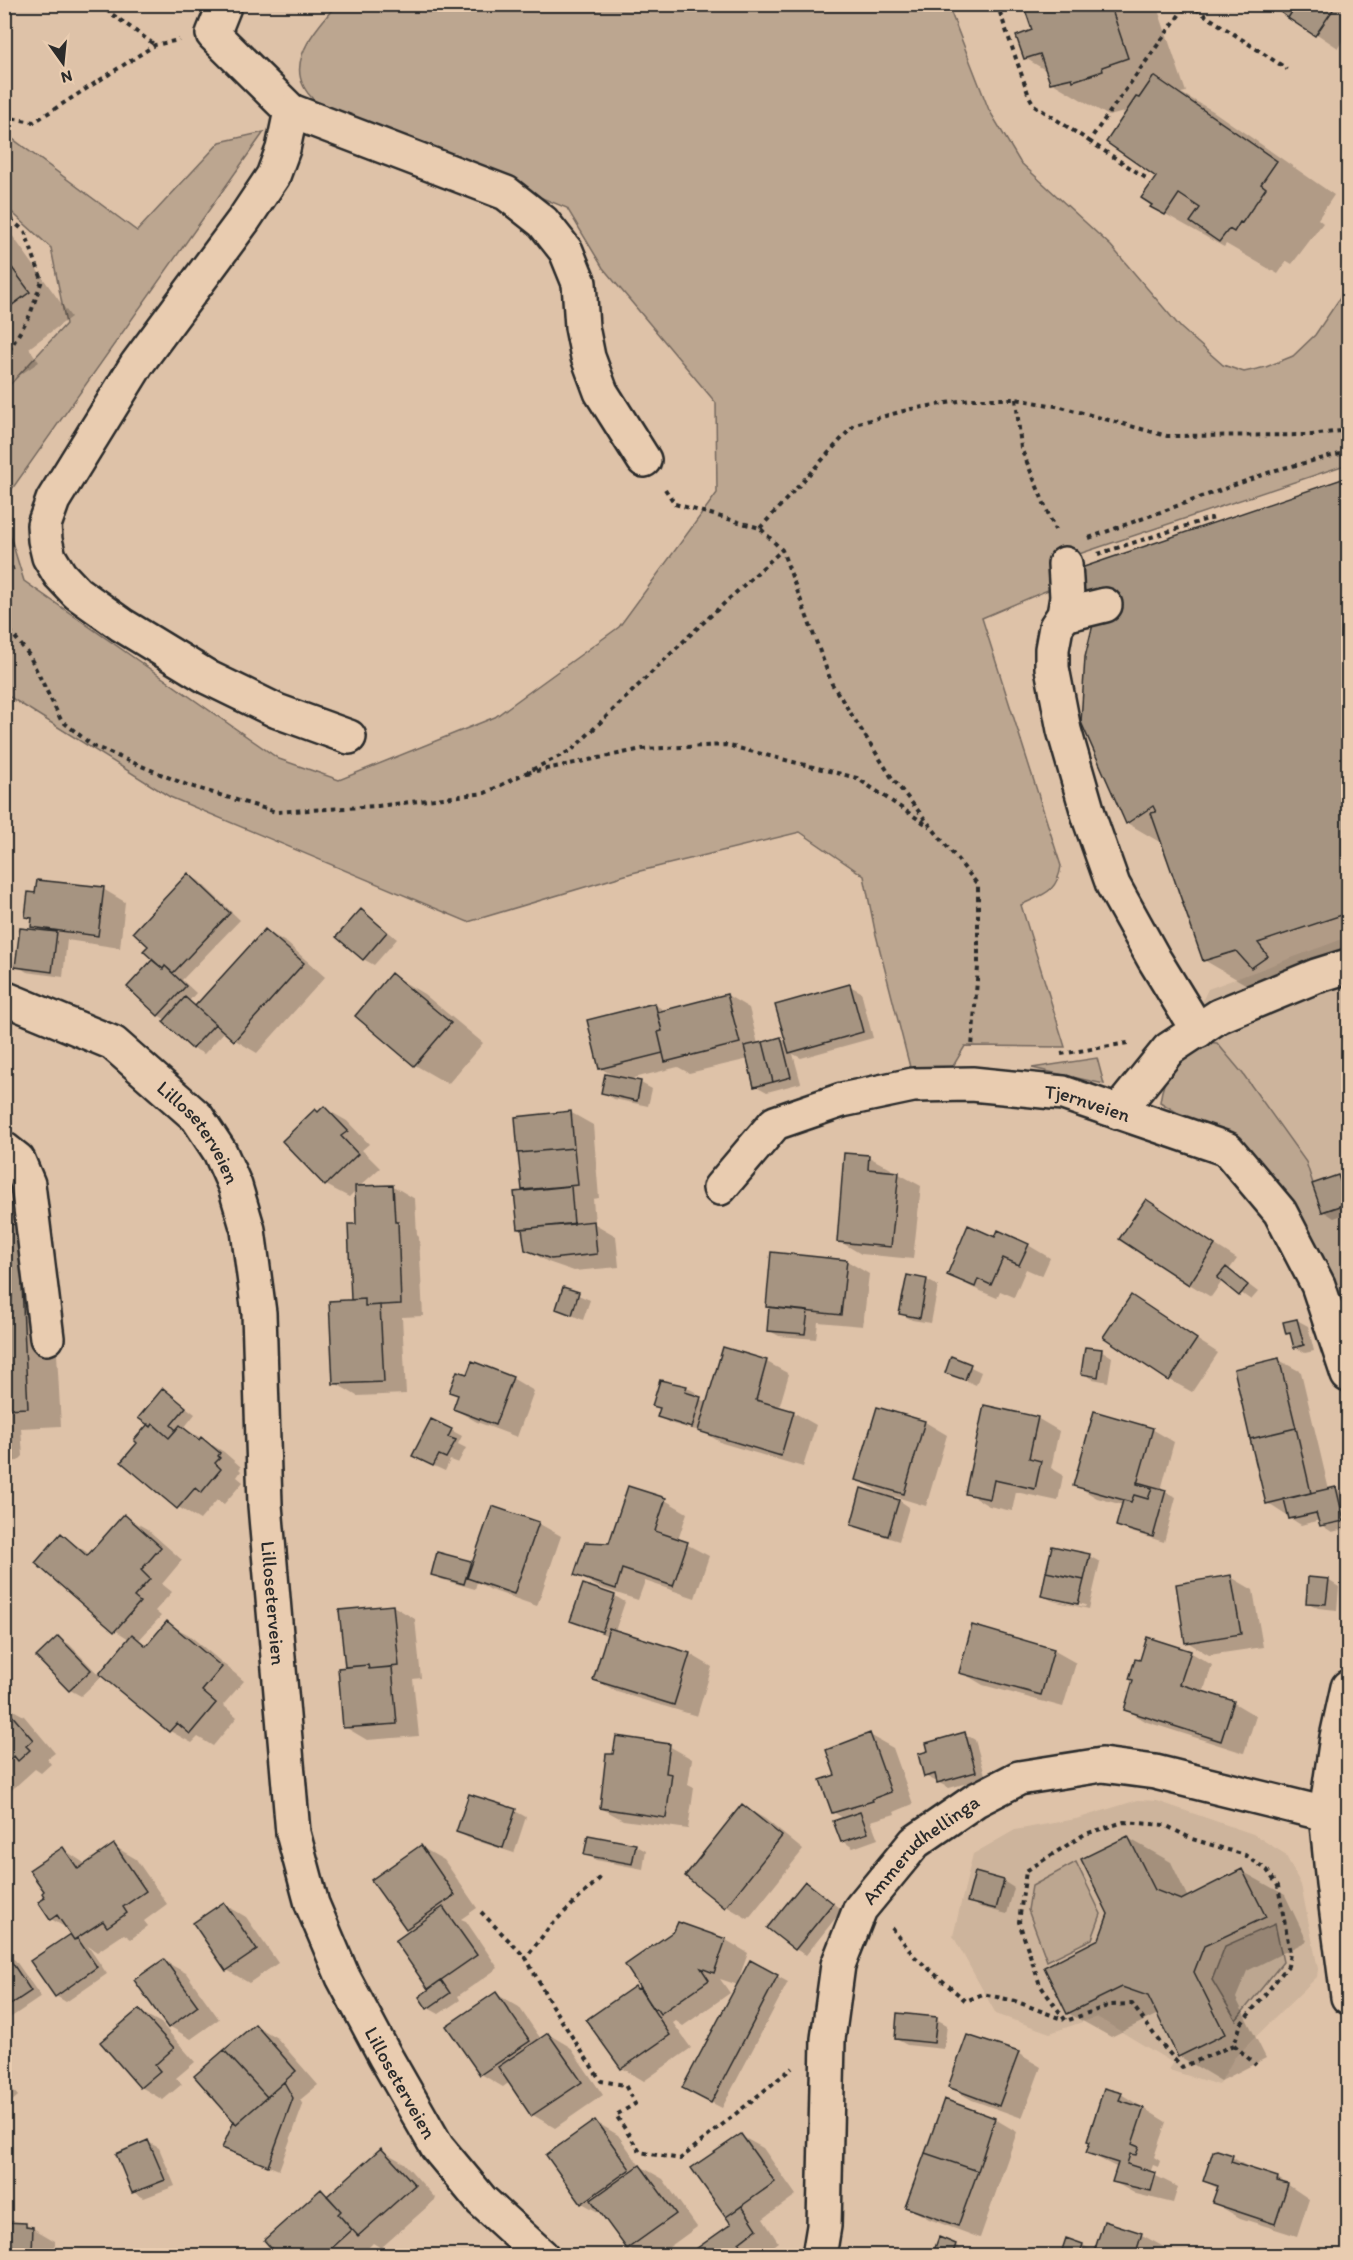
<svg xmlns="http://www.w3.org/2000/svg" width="1353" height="2260" font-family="Itim,sans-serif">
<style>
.built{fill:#cdb49c}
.green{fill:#bca690;stroke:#74685e;stroke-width:1.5}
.shadow{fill:#0003;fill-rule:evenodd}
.building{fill:#a69481;stroke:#2b2b2b;stroke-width:1.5}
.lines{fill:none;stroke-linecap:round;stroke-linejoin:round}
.minor-casing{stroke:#2b2b2b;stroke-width:38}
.path{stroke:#2b2b2b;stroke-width:4;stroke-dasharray:4.5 4.5;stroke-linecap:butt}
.minor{stroke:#e9ccb0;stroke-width:33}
.labels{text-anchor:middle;stroke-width:5;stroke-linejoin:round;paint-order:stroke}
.street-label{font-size:20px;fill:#2b2b2b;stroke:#e9ccb0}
</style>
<rect width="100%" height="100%" fill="#dec2a8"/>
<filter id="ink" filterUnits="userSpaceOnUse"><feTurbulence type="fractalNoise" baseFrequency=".0167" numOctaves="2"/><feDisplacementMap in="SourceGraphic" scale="12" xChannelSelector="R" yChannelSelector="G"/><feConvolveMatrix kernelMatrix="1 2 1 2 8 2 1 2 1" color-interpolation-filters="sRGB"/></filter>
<g filter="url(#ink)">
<path class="built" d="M1348 937V1315L1317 1251 1191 1121 1160 1102 1162 1087 1208 989Z
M1138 1800 1157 1801 1253 1834 1285 1854 1301 1885 1318 1969 1317 1977 1234 2058 1219 2085 1169 2070 1173 2063 1097 2017 1050 2033 996 2014 953 1936 973 1854 1015 1830 1076 1819Z"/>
<path class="green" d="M336 5H948L989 110 1020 162 1111 246 1181 328 1223 365 1244 372 1266 367 1293 356 1315 335 1340 298 1348 259V464L1049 564 1055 587 982 618 1061 866C1057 893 1043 894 1021 905L1065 1047 965 1046 949 1073 912 1075 875 931 864 876 800 832 632 873 468 922 170 797 5 694 4 516 24 581 279 759 339 780 495 717 619 627 717 493 716 403 603 268 567 208 347 119C337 113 323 108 315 101 279 68 314 32 336 5Z
M264 132 5 499V390L66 324 51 248 5 206V140L10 137 137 231 220 142Z
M1203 1042 1217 1043 1243 1074 1306 1162 1322 1212 1348 1204V1314L1317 1251 1191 1121 1160 1102C1164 1070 1178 1061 1203 1042Z
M1097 1058 1104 1084 1032 1068Z
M1076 1862 1101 1914 1092 1939 1047 1961 1028 1910 1032 1886Z
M1275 1924 1283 1962 1236 2020 1212 1980 1225 1946Z"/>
<path class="shadow" d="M1025 4H1156L1186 92 1181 93 1213 111 1334 195 1318 219 1323 223 1292 264 1287 261 1278 274 1226 244 1224 247 1153 207 1158 177 1128 111 1109 116 1051 82 1047 71 1025 58 1034 31Z
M1272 4H1348V32L1338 48Z
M4 224 71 317 29 348 39 362 4 386Z
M1348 479V951L1247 985 1204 960 1163 844 1127 823 1095 621 1080 570Z
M189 875 199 881 240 920 182 980 196 993 189 1001 198 1006 265 930 287 943 325 977 257 1053 235 1040 225 1031 204 1054 193 1048 166 1020 158 1015 129 987 155 960Z
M103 889 125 902 120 948 67 940 63 977 27 972 17 966 44 932 33 926 34 920 27 916Z
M361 911 372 918 397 939 374 965 363 959Z
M392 975 424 994 483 1043 448 1084 415 1065 357 1016Z
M850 986 861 992 873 1038 801 1058 793 1054 801 1083 767 1092 756 1086 749 1059 689 1073 678 1067 626 1080 641 1083 652 1089 648 1106 614 1099 603 1093 616 1077 600 1068 655 1005 666 1011 727 995 749 1008 758 1044 780 1039 788 1043Z
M324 1108 347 1121 369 1144 362 1150 380 1168 359 1187 393 1186 415 1199 417 1235 419 1237 423 1316 402 1317 406 1394 357 1396 335 1383 353 1301 358 1226 356 1190 349 1197 326 1185 284 1141Z
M570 1112 593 1125 599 1198 593 1199 595 1224 616 1236 619 1267 574 1271 548 1262 526 1249 524 1231 519 1228 523 1192 516 1118Z
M869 1157 891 1169 890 1173 899 1174 921 1186 913 1259 861 1254 839 1241Z
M1338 1177 1348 1183V1213L1334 1218 1323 1211Z
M1147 1201 1237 1259 1229 1270 1258 1292 1251 1300 1223 1280 1211 1297 1189 1284Z
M4 1226 51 1245 61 1426 21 1428 23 1456 18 1461 4 1462Z
M996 1239 1028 1245 1050 1258 1042 1276 1026 1269 1014 1297 1000 1291 997 1298 971 1287 949 1274Z
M847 1261 869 1274 863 1326 818 1322 816 1339 779 1336 768 1330Z
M908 1277 927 1280 938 1286 931 1323 912 1320 901 1314Z
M564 1289 590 1300 583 1320 558 1309Z
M1131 1297 1218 1353 1192 1392 1170 1380Z
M1297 1320 1308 1326 1314 1351 1305 1353 1295 1347 1292 1336 1287 1333Z
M724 1349 767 1362 789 1374 779 1408 793 1412 816 1425 803 1467 722 1443 703 1432 669 1423 659 1416 661 1410 654 1406 686 1387 697 1393 696 1397 708 1403Z
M1101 1350 1112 1357 1108 1382 1093 1379 1082 1373Z
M952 1358 981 1372 976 1385 947 1372Z
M1279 1360 1301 1372 1329 1490 1336 1488 1347 1495 1348 1528 1332 1532 1321 1525 1320 1520 1301 1525 1267 1503Z
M468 1376 512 1378 534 1391 517 1437 477 1422 454 1409 459 1396 451 1392Z
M163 1390 195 1414 184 1428 224 1452 241 1467 239 1469 241 1471 237 1477 243 1482 224 1504 217 1500 200 1520 178 1507 139 1443Z
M878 1409 925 1422 947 1435 926 1506 893 1496 909 1507 899 1541 863 1530 853 1524 885 1496 857 1479Z
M1037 1418 1059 1431 1051 1468 1063 1475 1058 1501 1016 1492 1012 1511 989 1506 967 1493Z
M1152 1429 1174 1442 1161 1490 1176 1497 1164 1542 1128 1531 1118 1525 1123 1505 1097 1498 1075 1485Z
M451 1430 462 1436 458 1444 466 1448 458 1463 450 1460 445 1471 425 1462Z
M665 1500 687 1513 678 1540 709 1556 695 1598 645 1581 638 1600 598 1587 576 1574Z
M124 1516 147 1529 182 1560 162 1584 172 1592 155 1611 161 1616 139 1640 148 1646 167 1623 189 1635 244 1681 223 1705 237 1717 213 1746 198 1737 192 1743 170 1731 103 1675 81 1696 70 1690 58 1638 69 1644 99 1675 129 1639 115 1630 61 1535 91 1555Z
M538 1523 561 1536 537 1606 491 1590 477 1582 475 1589 443 1580 432 1574 470 1563 474 1564Z
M1089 1556 1100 1562 1089 1609 1053 1601 1042 1595ZM1052 1597 1086 1605 1085 1607 1052 1600Z
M1231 1577 1253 1590 1263 1647 1209 1655 1187 1642Z
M1328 1580 1339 1587 1337 1610 1318 1608 1307 1602Z
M584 1586 615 1596 625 1602 615 1631 690 1654 712 1667 697 1716 617 1692 595 1679 608 1636 572 1620Z
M393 1606 415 1619 421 1678 413 1679 419 1736 367 1740 345 1727 346 1669 341 1611Z
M1053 1650 1076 1663 1063 1707 983 1685 961 1672Z
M1190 1652 1212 1665 1203 1693 1234 1703 1256 1716 1244 1753 1147 1722 1125 1709Z
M4 1705 24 1716 55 1753 47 1759 51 1764 41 1773 35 1769 5 1796Z
M965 1734 975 1740 986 1778 949 1788 925 1776 930 1752Z
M870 1735 893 1748 913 1804 894 1812 895 1814 871 1821 878 1839 853 1848 843 1841 845 1819 833 1812 836 1775Z
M669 1746 692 1759 688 1785 694 1788 688 1829 623 1820 601 1808Z
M743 1806 765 1819 803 1850 748 1919 726 1906Z
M515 1811 526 1817 514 1853 468 1838 458 1832Z
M1128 1838 1171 1862 1188 1898 1242 1871 1285 1895 1307 1941 1247 1971 1236 1998 1266 2058 1221 2081 1179 2056 1158 2014 1111 2037 1068 2013 1100 1941 1110 1914Z
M635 1845 646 1851 643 1869 596 1860 585 1854Z
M114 1846 136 1859 167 1904 144 1921 148 1926 131 1939 124 1934 97 1952 88 1946 107 1974 66 2002 56 1996 32 1961 75 1938 68 1929 51 1919 40 1903 47 1898 63 1849 87 1865Z
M421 1847 444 1860 477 1908 461 1919 466 1921 498 1968 458 1996 460 2000 439 2014 428 2008 432 1990 429 1988 411 1931 407 1928Z
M1003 1881 1014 1888 1007 1914 980 1907 969 1901Z
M805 1883 842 1910 806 1955 795 1949Z
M224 1904 246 1917 278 1963 249 1983 227 1970Z
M679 1924 726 1940 748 1953 738 1981 777 1976 788 1982 722 2108 695 2094 738 1985 720 1979 730 1993 683 2026 676 2021 673 2023 691 2048 644 2081 622 2068 588 2021 643 1987Z
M4 1954 15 1960 41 1997 4 2022Z
M164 1961 186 1973 219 2019 191 2039 169 2026Z
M496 1994 519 2007 541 2039 548 2034 570 2047 603 2095 555 2128 533 2115 510 2082 503 2087 481 2074Z
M139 2011 161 2023 195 2062 176 2078 182 2084 163 2100 141 2087Z
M936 2019 947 2025 944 2049 907 2045 896 2039Z
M255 2025 277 2038 318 2085 300 2100 303 2105 279 2170 224 2148 235 2124Z
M968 2037 1019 2054 1041 2067 1022 2118 972 2100 950 2087Z
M4 2079 18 2096 4 2108Z
M1121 2094 1166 2122 1154 2157 1160 2161 1158 2167 1153 2165 1150 2173 1178 2187 1173 2203 1136 2194 1114 2182 1118 2168 1088 2153Z
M945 2101 995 2119 1017 2132 980 2238 929 2219 907 2207Z
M596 2122 618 2135 640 2166 663 2179 697 2227 657 2256H641L628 2247 605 2216 582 2203Z
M741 2136 763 2148 796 2195 763 2219 778 2242 760 2256H688L733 2224 693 2169Z
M148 2142 159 2148 175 2186 144 2198 133 2192Z
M381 2150 404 2163 436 2199 381 2248 373 2243 360 2256H280L321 2191 330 2196Z
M1232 2157 1254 2171 1278 2178 1309 2199 1297 2236 1240 2218 1214 2203 1219 2189 1204 2181Z
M1105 2223 1142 2235 1164 2247 1161 2256H1062L1067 2240 1083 2245 1096 2253Z
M26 2224 55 2241V2256H4Z
M955 2245 966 2252 964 2256H934Z"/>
<path class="building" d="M1023 4H1110L1128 58 1102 67 1103 71 1073 81 1072 78 1050 83 1040 54 1024 59 1016 36 1032 30Z
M1270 4H1297L1288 18Z
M1297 4H1337L1315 36 1288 18Z
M1154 76 1277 161 1261 184 1266 188 1242 223 1240 222 1234 232 1229 229 1219 242 1190 222 1200 208 1179 194 1165 215 1150 207 1152 205 1141 198 1156 177 1106 142 1136 97 1139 98Z
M4 257 30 292 4 311Z
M1348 477V506L1345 508 1348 519V913L1258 943 1268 956 1251 968 1236 951 1203 961 1151 813 1156 812 1153 806 1126 824 1081 722 1085 657 1094 620 1078 569Z
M188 873 230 913 173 973 165 966 163 969 143 951 148 946 133 932Z
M37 880 104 887 98 936 31 927 32 918 25 917 28 892 35 893Z
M361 909 387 932 363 960 336 937Z
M20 928 57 932 52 972 15 967Z
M265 929 304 963 234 1041 195 1006Z
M152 960 163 969 165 966 186 986 158 1016 127 987Z
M391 973 451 1023 414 1066 355 1016Z
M850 984 863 1032 789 1053 775 1005Z
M727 994 740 1043 665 1062 658 1032 662 1031 657 1012Z
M185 997 215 1024 192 1049 163 1022Z
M655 1003 662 1031 658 1032 663 1053 599 1069 587 1020Z
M781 1037 791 1077 773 1082 763 1042Z
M763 1042 773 1082 754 1087 744 1046Z
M605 1074 641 1081 637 1101 601 1093Z
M324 1106 348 1131 341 1136 358 1154 325 1186 282 1141 315 1109 318 1112Z
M571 1111 574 1148 518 1153 515 1117Z
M574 1148 578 1185 522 1190 518 1153Z
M844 1153 869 1155 868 1169 899 1172 891 1247 837 1242Z
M1338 1175 1348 1203 1322 1212 1312 1184Z
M393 1185 395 1222H398L401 1304 365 1306V1299L351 1300 348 1224H356L355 1186Z
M571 1186 574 1224 518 1229 514 1192Z
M1146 1199 1215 1245 1189 1285 1119 1239Z
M594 1221 597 1254 551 1259 525 1250 522 1229Z
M19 1224 28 1408 4 1409V1225Z
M968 1225 995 1237 998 1230 1029 1244 1019 1265 1003 1258 991 1285 978 1279 975 1287 947 1275Z
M771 1252 847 1260 841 1315 766 1307Z
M1226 1267 1248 1285 1239 1296 1217 1278Z
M907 1275 927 1279 920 1318 899 1314Z
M563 1287 579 1292 572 1315 556 1309Z
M1131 1295 1197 1339 1169 1381 1103 1337Z
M365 1299V1306L380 1305 384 1382 333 1384 329 1301Z
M769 1307 808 1311 805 1334 767 1331Z
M1297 1319 1304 1345 1294 1348 1290 1333 1286 1334 1283 1322Z
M723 1347 767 1360 756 1400 794 1411 781 1456 698 1431Z
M1085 1347 1102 1349 1098 1377 1081 1374Z
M951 1356 971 1364 965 1380 945 1373Z
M1279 1358 1296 1428 1250 1439 1234 1369Z
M472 1361 513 1377 495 1425 453 1409 458 1395 449 1392 457 1371 467 1374Z
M660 1380 687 1386 685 1392 701 1397 692 1428 657 1417 660 1408 652 1406Z
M163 1388 186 1407 171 1425 176 1430 169 1438 153 1424 151 1427 138 1418Z
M984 1405 1038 1417 1029 1458 1041 1461 1035 1489 994 1480 990 1499 965 1494Z
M877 1407 925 1421 904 1494 855 1480Z
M1094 1411 1153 1428 1137 1484 1152 1488 1148 1499 1134 1495 1131 1502 1073 1486Z
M431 1419 452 1429 448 1437 456 1440 446 1458 439 1455 433 1466 412 1456Z
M148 1424 151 1427 153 1424 169 1438 180 1425 199 1440 201 1437 220 1453 218 1456 220 1458 215 1463 221 1469 201 1493 195 1488 177 1509 121 1462 137 1443 134 1440Z
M1296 1428 1311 1493 1266 1504 1250 1439Z
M1137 1482 1166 1490 1153 1537 1116 1526 1123 1500 1131 1502 1134 1495 1148 1499 1152 1488 1137 1484Z
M628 1486 666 1498 655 1531 688 1542 673 1586 622 1569 616 1589 574 1575 585 1542 609 1543Z
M1336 1487 1344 1521 1320 1526 1316 1513 1289 1519 1284 1499Z
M861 1488 899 1500 888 1536 851 1525Z
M492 1506 539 1522 514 1594 467 1578Z
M124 1514 161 1547 141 1570 150 1579 134 1597 140 1602 114 1632 35 1563 61 1533 87 1556Z
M1052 1546 1090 1554 1084 1580 1046 1572Z
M437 1552 471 1561 464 1584 431 1575Z
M1046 1572 1084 1580 1078 1604 1041 1596Z
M1231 1575 1241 1634 1185 1643 1176 1584Z
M1308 1577 1329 1579 1326 1604 1306 1603Z
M583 1584 615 1595 602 1632 570 1621Z
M393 1605 399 1666 369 1669 368 1665 345 1667 339 1610Z
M167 1621 222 1667 202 1691 216 1703 190 1734 177 1723 169 1732 99 1674 132 1634 146 1646Z
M972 1625 1054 1649 1041 1695 959 1673Z
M609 1628 690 1653 674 1705 593 1680Z
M58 1636 91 1670 69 1691 36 1657Z
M1147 1637 1191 1651 1180 1684 1234 1701 1221 1741 1124 1710 1133 1680 1129 1679 1135 1659 1140 1660Z
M368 1665 369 1669 392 1667 397 1724 343 1728 338 1668Z
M4 1706 33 1740 26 1746 30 1750 18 1761 14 1756 4 1764Z
M965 1732 976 1772 937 1783 935 1774 924 1777 918 1754 928 1751 926 1743Z
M870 1733 891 1792 872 1799 873 1801 832 1813 820 1780 835 1775 826 1750Z
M616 1736 670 1744 666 1773 672 1774 666 1818 600 1808 606 1754H613Z
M469 1794 516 1809 503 1848 456 1832Z
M742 1804 782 1836 725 1908 685 1876Z
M860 1812 868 1833 841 1842 833 1821Z
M588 1835 636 1844 632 1864 584 1855Z
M1128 1836 1155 1890 1181 1900 1242 1869 1266 1917 1204 1946 1194 1972 1225 2034 1178 2057 1148 1996 1122 1987 1067 2014 1044 1967 1099 1939 1108 1914 1081 1859Z
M114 1844 146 1891 123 1907 127 1913 107 1927 103 1921 74 1940 57 1915 50 1920 38 1902 45 1898 42 1893 44 1891 29 1870 63 1847 78 1869Z
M421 1845 455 1895 406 1929 371 1880Z
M975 1872 1004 1880 996 1909 967 1902Z
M805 1881 833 1903 795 1950 767 1928Z
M224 1902 257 1950 226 1971 193 1923Z
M443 1907 477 1955 428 1989 395 1941Z
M678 1922 726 1939 714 1973 701 1968 709 1980 660 2014 656 2008 654 2009 625 1965 674 1931Z
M70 1934 74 1940 78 1939 97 1967 55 1997 30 1961Z
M5 1952 31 1991 4 2009V1952Z
M164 1959 198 2006 168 2028 134 1980Z
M750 1960 778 1975 711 2103 682 2088Z
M441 1980 450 1993 427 2009 419 1997Z
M635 1986 637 1989 639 1988 670 2035 621 2069 586 2020Z
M496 1992 530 2041 480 2075 446 2026Z
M139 2009 174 2048 155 2065 160 2071 140 2088 100 2042Z
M897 2013 937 2017 934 2043 895 2039Z
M255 2024 296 2071 267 2097 224 2050Z
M548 2033 582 2082 531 2116 498 2067Z
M967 2035 1019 2052 999 2106 948 2087Z
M224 2050 267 2097 236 2124 194 2076Z
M284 2082 293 2098 268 2166 222 2148 234 2121 236 2124Z
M1104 2088 1122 2093 1119 2100 1144 2108 1132 2144 1139 2147 1136 2155 1130 2154 1127 2164 1156 2173 1151 2191 1112 2182 1118 2163 1086 2153 1090 2142 1087 2141Z
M944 2099 995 2118 978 2171 925 2153Z
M595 2120 630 2169 581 2204 546 2155Z
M741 2134 775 2182 726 2217 691 2168Z
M148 2140 165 2180 132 2193 116 2154Z
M381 2148 415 2185 358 2236 338 2214 341 2211 327 2196Z
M1217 2150 1233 2155 1231 2162 1278 2177 1277 2181 1288 2184 1275 2224 1212 2203 1218 2186 1203 2181 1213 2151Z
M925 2153 978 2171 958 2226 905 2207Z
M640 2165 676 2214 627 2249 591 2200Z
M321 2189 341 2211 338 2214 352 2230 323 2256H278L264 2240Z
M742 2206 757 2229 739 2243 748 2256H686L731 2224 726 2217Z
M1104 2221 1142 2233 1135 2256H1060L1066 2238 1083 2244 1081 2251 1093 2255Z
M4 2222 26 2223V2226L33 2227 32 2252H24V2256H4Z
M939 2237 956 2244 952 2256H932Z"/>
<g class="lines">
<g class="minor-casing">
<g id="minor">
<path d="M225 4 213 34 291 111 506 193 543 222 566 251 579 283 582 327 588 357 601 392 644 460"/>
<path d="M291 111 283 149 273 176 243 221 137 364 53 500 44 525 45 540 49 557 60 575 77 593 122 625 209 678 277 711 349 737"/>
<path d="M1065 564 1067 597 1064 615 1056 627 1052 649V668L1064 730 1090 820 1113 885 1154 959 1198 1031"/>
<path d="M1064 615 1105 605"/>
<path id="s1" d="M4 998 113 1043 197 1117 220 1152 235 1186 248 1230 259 1313 265 1505 293 1833 312 1904 343 1977 385 2056 437 2147 482 2201 542 2256"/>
<path d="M1118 1112 1169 1049 1219 1016 1316 976 1348 966"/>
<path d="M4 1149 18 1160 28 1184 47 1338"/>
<path id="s2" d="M720 1188 775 1123 842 1100 913 1085 972 1084 1063 1093 1227 1149 1280 1212 1318 1285 1348 1375"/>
<path d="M1348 1687 1337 1737 1326 1814 1333 1883 1348 1997"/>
<path id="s3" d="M819 2256 824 2226 828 2039 838 1965 860 1909 915 1842 976 1800 1019 1778 1102 1765 1155 1772 1326 1814"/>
</g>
</g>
<path class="path" d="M98 4 155 45
M997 4 1029 96 1034 105 1089 141 1187 4
M1188 4 1287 69
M4 117 34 122 155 45 179 40
M1089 141 1149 180
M4 213 25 232 42 280 30 315 4 359
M1016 399 1021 448 1055 530
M665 489 675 504 760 528 782 550 832 684 892 778 978 885V967L972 1047
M760 528 855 424 911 409 971 399H1016L1061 407 1167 436 1312 435 1348 430
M1089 538 1276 470 1348 452
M1098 554 1211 518 1212 524
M4 571 14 568
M4 623 29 655 61 720 93 746 187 785 276 812 378 806 485 793 572 750 691 634 782 550
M527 773 642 749 726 745 857 778 930 827
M1061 1054 1128 1043
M1124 1822 1165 1825 1192 1839 1245 1855 1267 1870 1278 1886 1290 1953 1288 1966 1241 2024 1234 2045 1182 2067 1161 2044 1132 2004 1110 2005 1066 2021 1040 1985 1019 1922 1026 1871 1085 1834Z
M600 1878 550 1926 526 1958 552 2006 601 2081 625 2085 635 2104 616 2115 640 2152 680 2159 792 2068
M481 1912 526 1958
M892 1928 915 1957 966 2001 983 1994 1015 2001 1064 2020
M1234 2045 1256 2065"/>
<use href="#minor" class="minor"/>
</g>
</g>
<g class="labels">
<g class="street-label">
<text dy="7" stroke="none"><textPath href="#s2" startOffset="405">Tjernveien</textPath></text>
<text dy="7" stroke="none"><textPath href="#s1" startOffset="243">Lilloseterveien</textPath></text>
<text dy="7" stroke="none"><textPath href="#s1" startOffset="729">Lilloseterveien</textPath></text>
<text dy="7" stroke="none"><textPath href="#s3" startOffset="438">Ammerudhellinga</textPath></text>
<text dy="7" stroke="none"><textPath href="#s1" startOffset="1233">Lilloseterveien</textPath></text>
</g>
</g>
<rect width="1353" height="2260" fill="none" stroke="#e9ccb0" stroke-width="24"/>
<rect x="12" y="12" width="1329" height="2236" fill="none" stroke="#2b2b2b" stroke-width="2" filter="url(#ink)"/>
<g transform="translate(63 63) rotate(165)" stroke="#e9ccb0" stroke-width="4.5" paint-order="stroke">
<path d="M0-4.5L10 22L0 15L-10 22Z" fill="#2b2b2b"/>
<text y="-9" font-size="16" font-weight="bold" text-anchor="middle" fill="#2b2b2b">N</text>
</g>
</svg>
